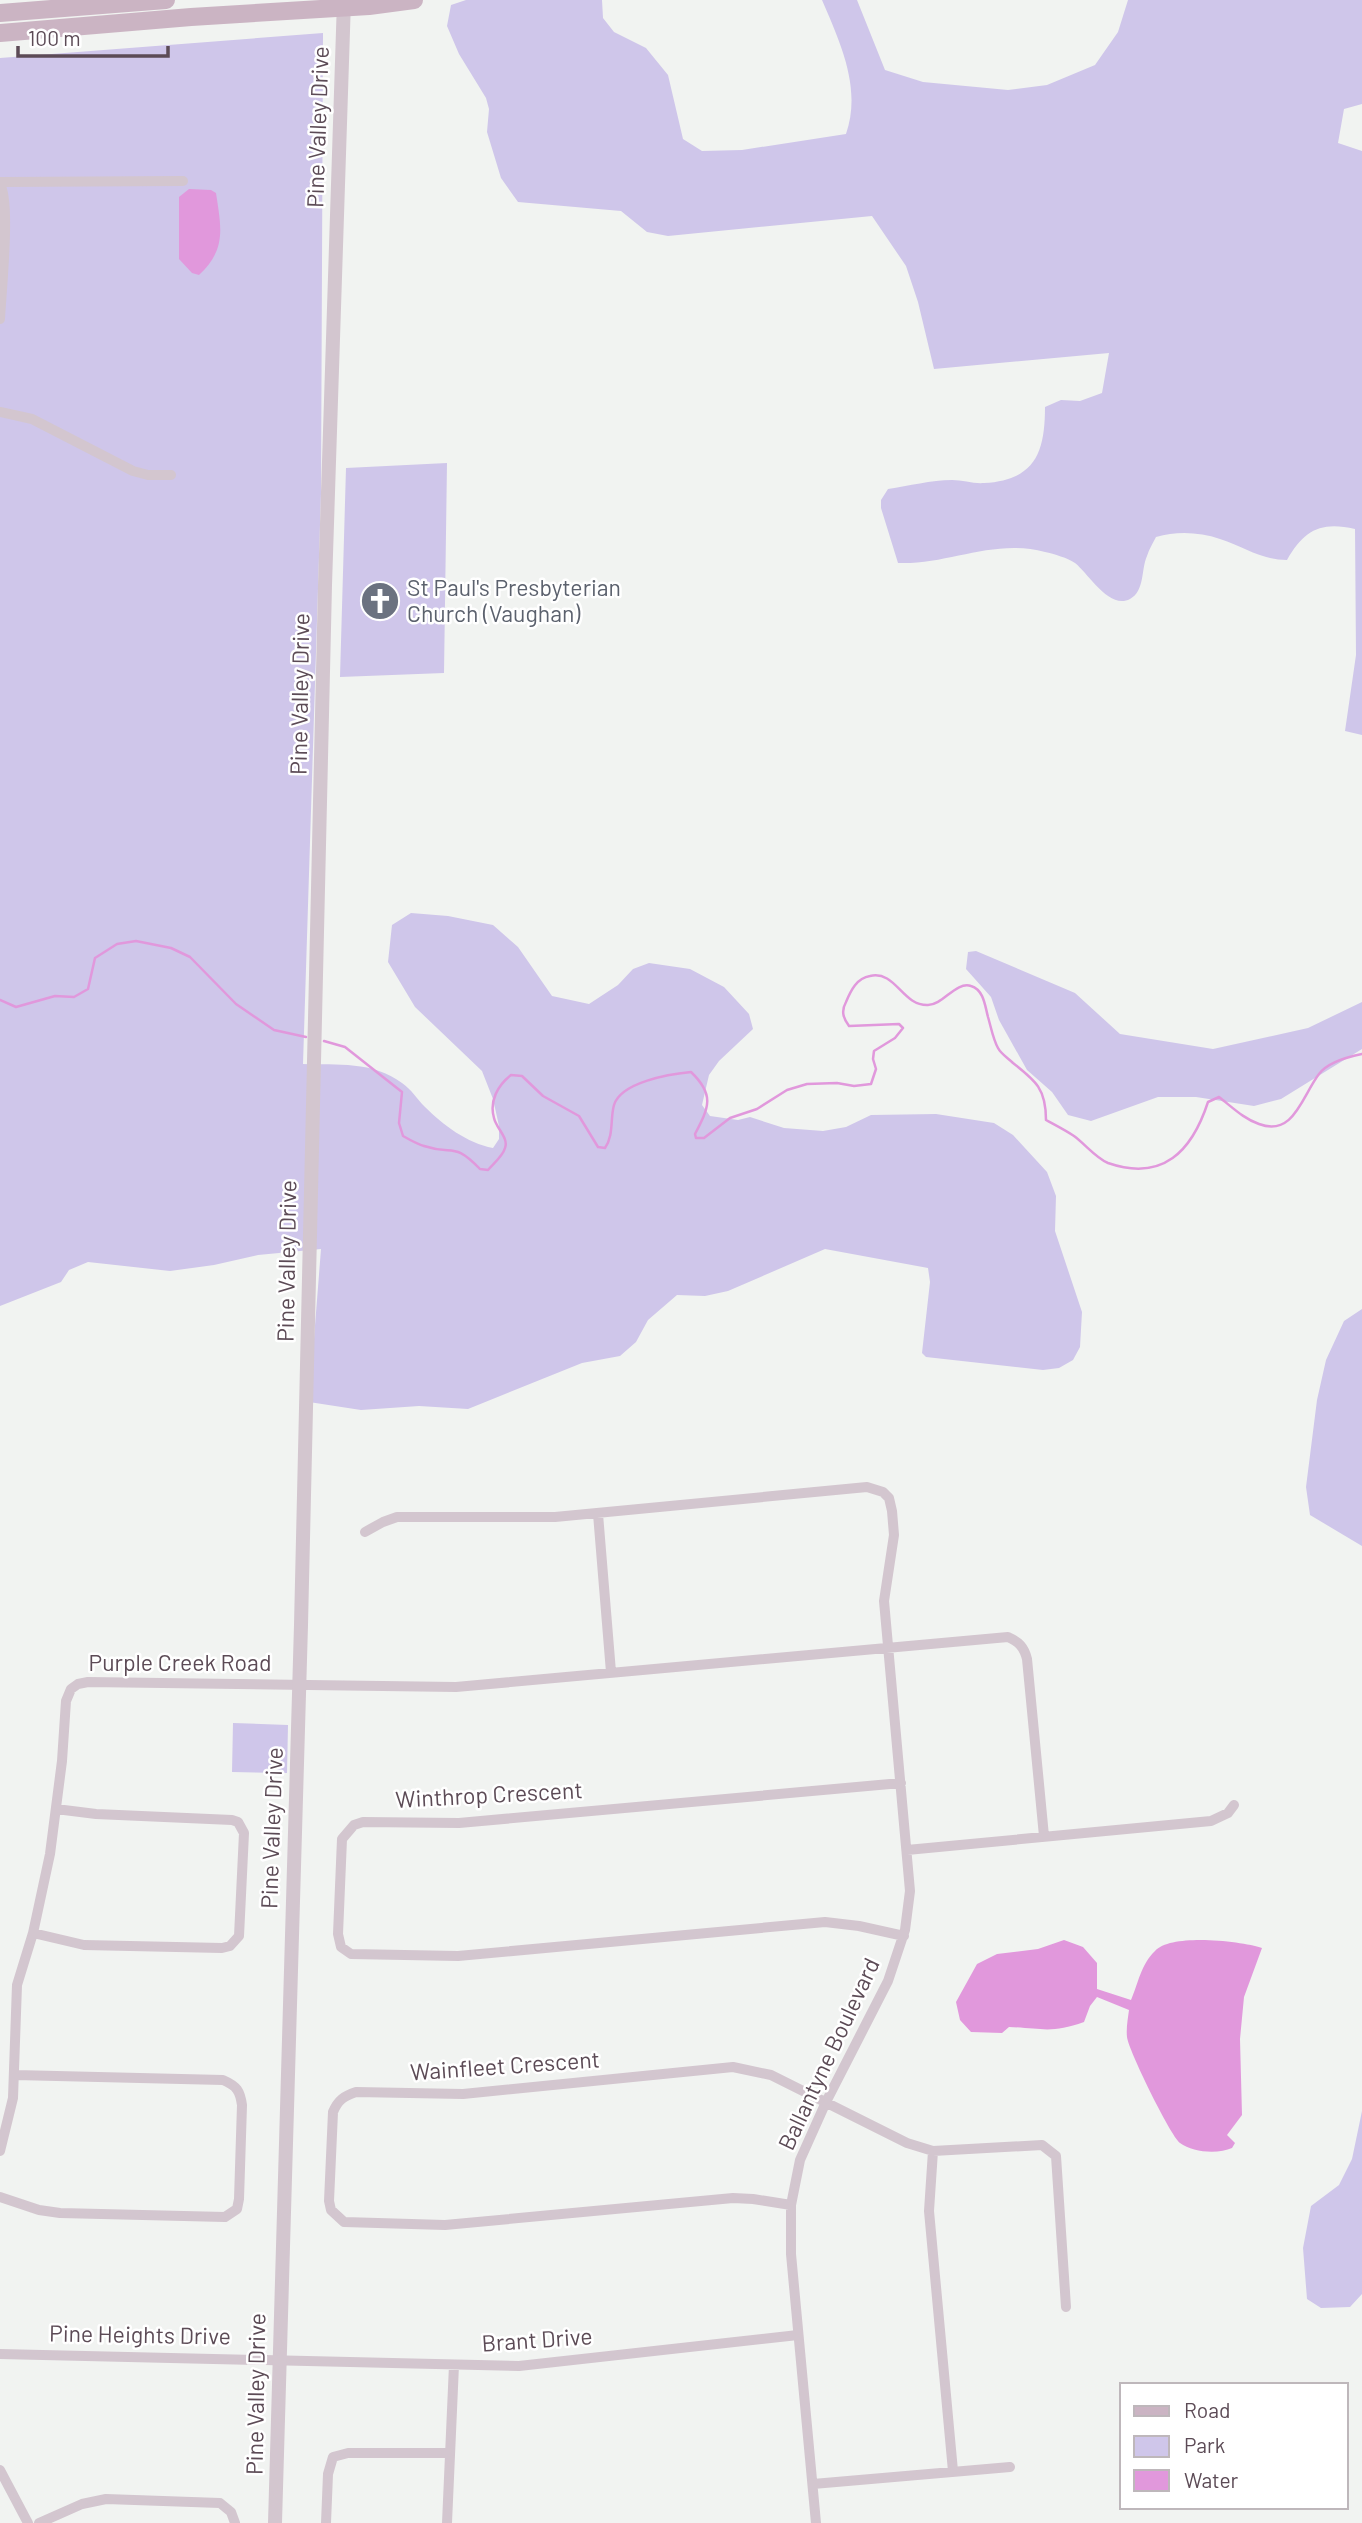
<svg xmlns="http://www.w3.org/2000/svg" width="1362" height="2523" font-family="Barlow,sans-serif">
<style>
.green{fill:#cfc6ea}
.water{fill:#e198dc}
.lines{fill:none;stroke-linecap:round;stroke-linejoin:round}
.stream{stroke:#e198dc;stroke-width:2.5}
.minor{stroke:#d3c6cf;stroke-width:10}
.tertiary{stroke:#d3c6cf;stroke-width:14}
.primary{stroke:#cbb4c3;stroke-width:18}
.labels{text-anchor:middle;stroke-width:5;stroke-linejoin:round;paint-order:stroke}
.street-label{font-size:23px;fill:#5c4b56;stroke:#fff}
.worship-label{font-size:23px;fill:#5b616d;stroke:#fff;text-anchor:start}
</style>
<rect width="100%" height="100%" fill="#f1f3f1"/>
<path class="green" d="M466 0H602L603 18 614 32 646 48 668 75 683 139 702 151 742 150 846 134C862 88 840 42 822 0H857L885 70 923 82 1008 90 1047 85 1095 65 1118 32 1128 0H1362V104L1344 109 1338 143 1362 151V735L1345 731 1356 655 1355 529C1321 521 1304 530 1287 560 1261 560 1245 547 1220 539 1199 532 1177 531 1156 537 1153 543 1149 549 1147 556 1141 569 1145 591 1130 599 1109 610 1088 573 1075 563 1068 558 1054 554 1045 552 994 538 948 565 898 563L881 508V500L888 489C909 486 931 480 952 480 963 480 974 484 984 483 1035 480 1045 453 1045 407L1061 400 1080 401 1102 393 1109 353 934 369 918 302 906 266 872 216 668 236 647 232 621 211 518 202 501 178 487 132 489 109 486 98 459 54 447 26 451 5Z
M323 33 321 494 303 1064C337 1065 373 1061 402 1083 411 1089 417 1099 425 1107 443 1125 467 1143 493 1148L499 1139V1126L493 1099 482 1071 415 1007 388 962 392 925 411 913 448 916 493 925 518 947 552 996 589 1004 618 985 633 969 649 963 690 969 724 987 749 1014 753 1029 719 1061 709 1075 702 1105 710 1116 738 1120 750 1117 784 1128 823 1131 846 1127 871 1115 936 1114 994 1123 1013 1135 1047 1172 1056 1196 1055 1231 1082 1312 1080 1347 1073 1360 1059 1368 1043 1370 926 1357 922 1353 930 1282 928 1268 825 1249 728 1291 705 1296 677 1295 648 1320 636 1342 620 1356 582 1363 468 1409 419 1406 361 1410 309 1402 321 1249 258 1255 214 1265 170 1271 88 1262 69 1270 61 1282 0 1306V58Z
M447 463 444 673 340 677 346 468Z
M976 951 1075 993 1120 1034 1213 1049 1308 1028 1362 1002V1049L1281 1099 1254 1106 1196 1097H1158L1091 1121 1068 1115 1052 1092 1027 1070 999 1020 991 997 966 969 968 952Z
M1362 1309V1546L1310 1515 1306 1487 1317 1400 1326 1360 1344 1321Z
M233 1723 288 1725 287 1773 232 1772Z
M1362 2111V2294L1350 2307 1321 2308 1307 2299 1303 2248 1311 2206 1339 2185 1352 2159Z"/>
<path class="water" d="M189 189 211 190 216 193C221 227 227 249 199 275L192 273 179 259V197Z
M1064 1940 1083 1947 1097 1963V1989L1131 2000C1138 1984 1141 1964 1155 1951 1171 1933 1241 1941 1262 1948L1244 1997 1240 2039 1242 2115 1227 2135 1235 2143 1232 2148C1219 2154 1193 2153 1180 2143 1170 2135 1128 2049 1127 2037 1126 2028 1128 2018 1129 2010L1097 1997 1090 2006 1084 2022C1051 2034 1041 2028 1009 2027L1002 2033 971 2032 960 2020 956 2002 977 1964 997 1954 1038 1949Z"/>
<g class="lines">
<path class="stream" d="M0 1000 16 1007 55 996 74 997 88 989 95 958 117 944 136 941 171 948 190 957 236 1004 274 1030 306 1037
M324 1041 345 1047 402 1092 399 1123 403 1136C410 1140 417 1144 424 1146 454 1156 453 1141 480 1169L488 1170C493 1164 503 1156 505 1148 509 1138 496 1128 494 1118 489 1101 498 1085 511 1075L522 1076 543 1096 579 1116 598 1147 605 1148C614 1135 610 1119 614 1105 621 1082 670 1074 691 1072 715 1095 709 1107 695 1134L696 1138H704L730 1118 757 1109 787 1090 807 1084 837 1083 854 1086 871 1084 876 1069 873 1059 874 1051 895 1038 903 1028 899 1024 849 1026C843 1018 841 1011 846 1002 851 990 857 978 870 976 896 970 902 1006 928 1005 943 1005 956 981 971 986 984 990 985 1006 988 1017 991 1027 993 1039 998 1048 1001 1054 1008 1058 1013 1063 1036 1081 1046 1089 1046 1120 1055 1125 1065 1130 1074 1136 1085 1144 1096 1158 1108 1163 1163 1182 1192 1151 1208 1102L1219 1097C1232 1107 1244 1119 1259 1124 1294 1137 1302 1096 1319 1074 1328 1062 1347 1057 1362 1054"/>
<path class="minor" d="M0 182 183 181
M0 185C11 199 1 296 0 319
M0 412 32 419 133 471 148 475H171
M598 1514 611 1672
M365 1532 383 1522 397 1517H555L867 1487 883 1492 889 1498 892 1511 894 1535 884 1601 910 1891 905 1930 888 1981 826 2102 800 2160 791 2205V2254L816 2523
M901 1783 459 1823 363 1822 354 1825 342 1839 338 1934 341 1947 351 1954 458 1956 825 1922 859 1926 904 1936
M907 1850 1211 1821 1228 1813 1234 1805
M33 1933 84 1945 222 1948 230 1946 239 1936 244 1833 238 1822 232 1820 96 1814 56 1809
M0 2151 13 2098 17 1985 33 1933 50 1854 62 1761 66 1701 71 1689 78 1684 88 1682 456 1687 1008 1637C1019 1642 1024 1647 1027 1659L1044 1836
M933 2151 929 2211 953 2471
M0 2197 39 2210 60 2213 225 2217 237 2209 239 2199 242 2105C240 2091 237 2086 223 2080L15 2075
M791 2205 753 2199 733 2198 445 2225 344 2222 331 2210 329 2201 333 2112C338 2100 344 2096 356 2092L463 2094 733 2067 771 2075 907 2143 933 2151 1042 2145 1056 2156 1066 2307
M0 2354 519 2366 798 2335
M0 2470 28 2523
M813 2484 1010 2467
M39 2523 82 2504 106 2499 220 2503 231 2512 235 2523
M326 2523 328 2474 333 2457 348 2453H449
M447 2523 454 2365"/>
<path class="tertiary" d="M275 2523 301 1625 325 585 344 0"/>
<path class="primary" d="M0 13 166 0
M0 33 191 17 369 6 414 0"/>
</g>
<defs>
<g id="church-disc" transform="scale(2.0125)"><circle r="9.5" fill="#6b7280" stroke="#fff"/><path d="M-1.2-6h2.4v3.5h3.3v2.4h-3.3V6h-2.4V-.1h-3.3v-2.4h3.3Z" fill="#fff"/></g>
</defs>
<g fill-rule="evenodd">
<use href="#church-disc" x="380" y="601"/>
</g>
<g class="labels">
<g class="street-label">
<text transform="translate(318 127) rotate(-88)" y="8">Pine Valley Drive</text>
<text transform="translate(300 694) rotate(-89)" y="8">Pine Valley Drive</text>
<text transform="translate(287 1261) rotate(-89)" y="8">Pine Valley Drive</text>
<text x="180" y="1671">Purple Creek Road</text>
<text transform="translate(489 1795) rotate(-3)" y="8">Winthrop Crescent</text>
<text transform="translate(272 1828) rotate(-88)" y="8">Pine Valley Drive</text>
<text transform="translate(829 2054) rotate(-65)" y="8">Ballantyne Boulevard</text>
<text transform="translate(505 2066) rotate(-4)" y="8">Wainfleet Crescent</text>
<text transform="translate(140 2335) rotate(1)" y="8">Pine Heights Drive</text>
<text transform="translate(537 2340) rotate(-4)" y="8">Brant Drive</text>
<text transform="translate(256 2394) rotate(-89)" y="8">Pine Valley Drive</text>
</g>
<g class="worship-label">
<text x="407" y="596">St Paul's Presbyterian<tspan x="407" dy="26">Church (Vaughan)</tspan></text>
</g>
</g>
<rect x="1120" y="2383" width="228" height="126" fill="#ffffff" stroke="#beb7bb" stroke-width="2"/>
<rect x="1134" y="2406" width="35" height="10" fill="#cbb4c3" stroke="#beb7bb" stroke-width="2"/>
<text x="1184" y="2418" font-size="21" fill="#5c4b56">Road</text>
<rect x="1134" y="2436" width="35" height="21" fill="#cfc6ea" stroke="#beb7bb" stroke-width="2"/>
<text x="1184" y="2453" font-size="21" fill="#5c4b56">Park</text>
<rect x="1134" y="2470" width="35" height="21" fill="#e198dc" stroke="#beb7bb" stroke-width="2"/>
<text x="1184" y="2488" font-size="21" fill="#5c4b56">Water</text>
<path d="M18 46v10h150v-10" fill="none" stroke="#5c4b56" stroke-width="3.5"/>
<text x="28" y="46" font-size="21" fill="#5c4b56" stroke="#ffffff" stroke-width="5" paint-order="stroke">100 m</text>
</svg>
